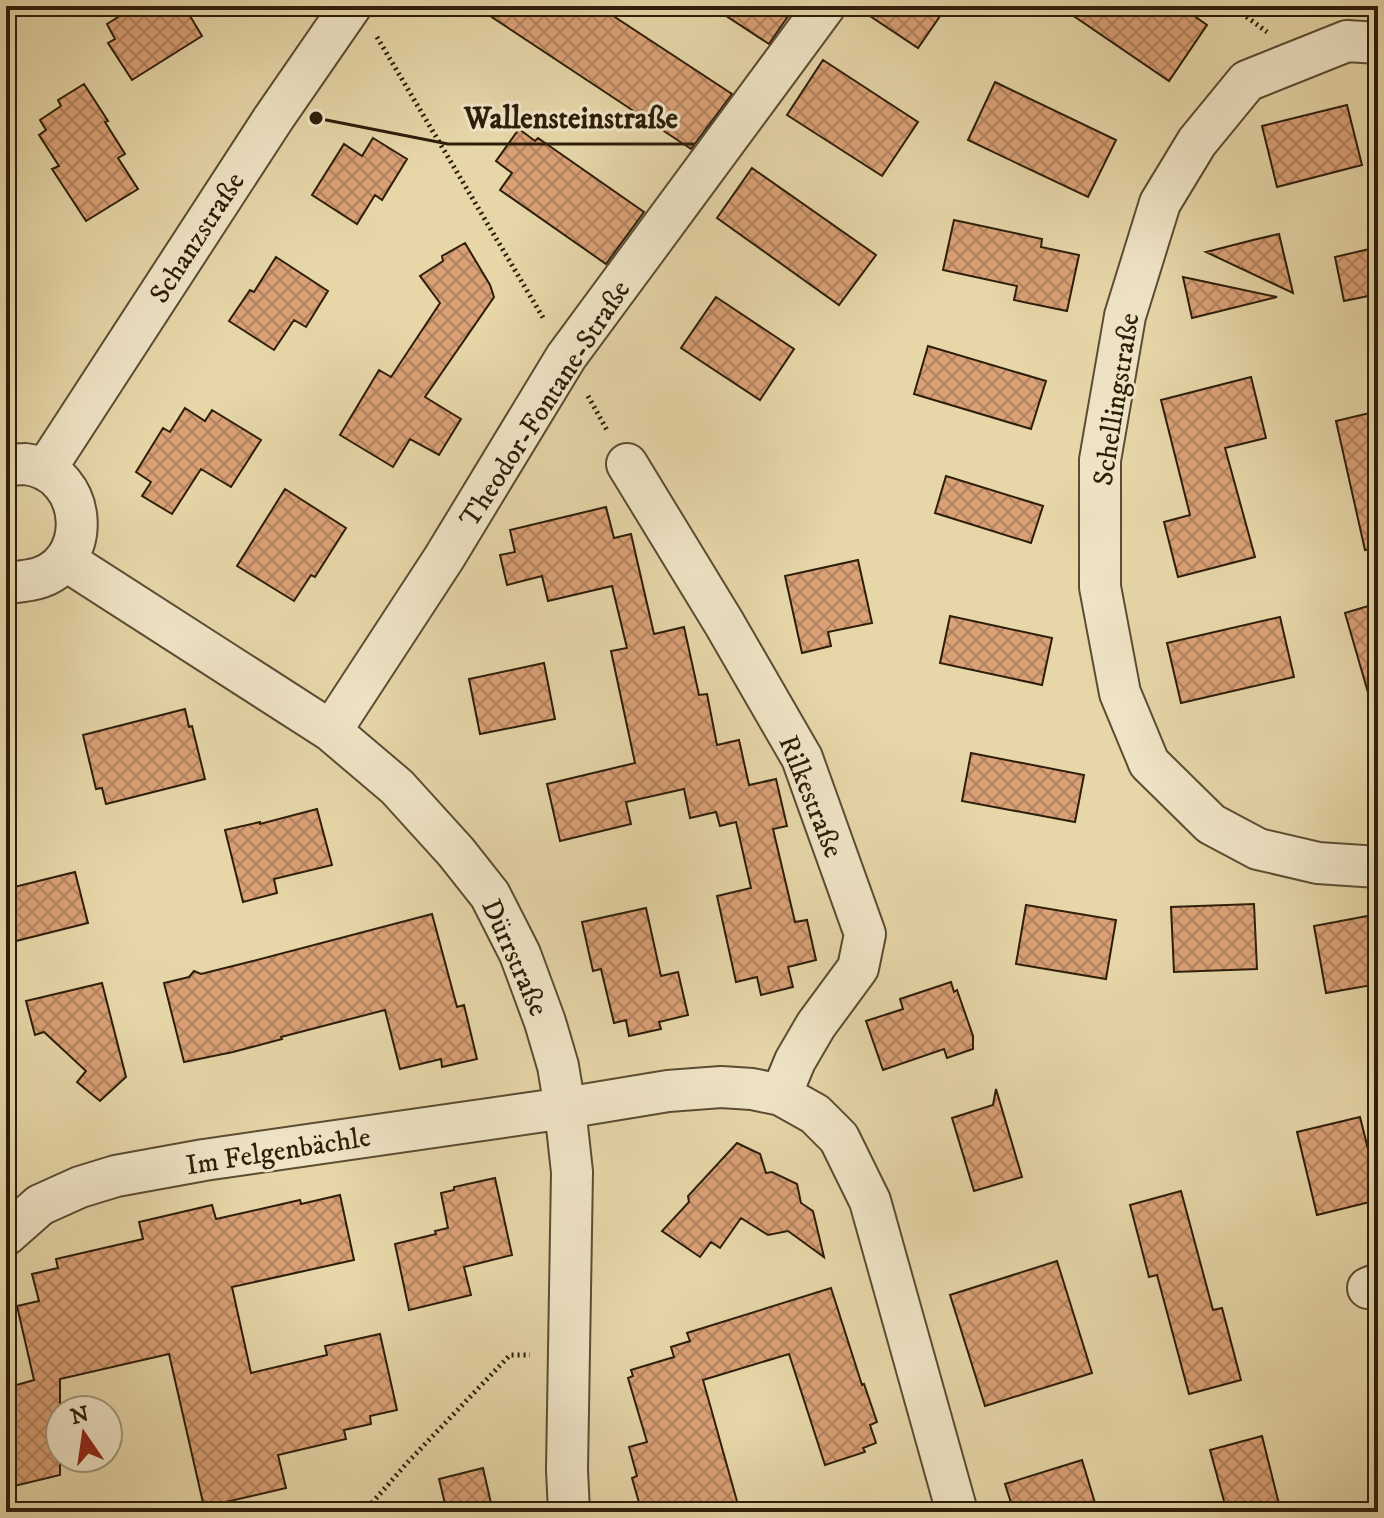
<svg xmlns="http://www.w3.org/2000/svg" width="1384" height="1518" font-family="'IM FELL DW Pica',serif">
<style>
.building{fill:url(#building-cross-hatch);stroke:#2d1e0a;stroke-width:2}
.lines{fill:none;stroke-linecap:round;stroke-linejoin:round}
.minor-casing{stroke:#5b4c32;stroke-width:44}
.path{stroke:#2d1e0a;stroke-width:5;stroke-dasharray:2 4;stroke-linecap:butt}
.minor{stroke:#efe4c6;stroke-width:40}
.labels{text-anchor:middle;stroke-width:6;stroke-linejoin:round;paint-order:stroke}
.street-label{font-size:28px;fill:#2d1e0a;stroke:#efe4c6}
.leader{fill:none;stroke:#2d1e0a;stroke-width:3}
.callout-dot{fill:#2d1e0a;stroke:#efe4c6;stroke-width:3}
.callout-label{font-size:30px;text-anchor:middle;font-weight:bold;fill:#2d1e0a;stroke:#efe4c6;stroke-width:6;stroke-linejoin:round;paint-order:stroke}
</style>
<defs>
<pattern id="building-cross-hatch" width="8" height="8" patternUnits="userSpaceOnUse" patternTransform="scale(2)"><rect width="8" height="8" fill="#daa076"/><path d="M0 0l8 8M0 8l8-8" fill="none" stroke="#b1825f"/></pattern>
</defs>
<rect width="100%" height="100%" fill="#e6d6a8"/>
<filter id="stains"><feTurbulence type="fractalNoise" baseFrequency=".0025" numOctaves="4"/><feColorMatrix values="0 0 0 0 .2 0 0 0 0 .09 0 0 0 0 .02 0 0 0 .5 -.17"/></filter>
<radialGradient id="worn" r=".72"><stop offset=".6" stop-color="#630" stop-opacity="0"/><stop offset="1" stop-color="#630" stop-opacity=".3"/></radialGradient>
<path class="building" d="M136 6H184L202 36 132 80 108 43 115 39 107 24Z
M475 6H598L732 94 691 149Z
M711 6H795L769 44Z
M855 6H947L918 48Z
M1059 6H1180L1207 25 1169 81Z
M823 60 918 122 882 176 787 115Z
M995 82 1116 140 1088 197 968 140Z
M84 84 108 121 105 122 125 154 118 158 138 189 86 221 52 169 59 166 39 135 46 130 40 120 61 106 58 100Z
M1347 105 1362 165 1277 187 1262 126Z
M519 129 535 141 538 138 644 212 606 264 500 190 512 173 496 161Z
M373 138 407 159 382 200 375 195 357 224 312 195 344 144 362 156Z
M752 168 876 255 839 305 717 218Z
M954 220 1042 239 1041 247 1079 255 1067 311 1014 300 1017 286 943 270Z
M1279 234 1293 293 1206 252 1253 240Z
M465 243 490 285 494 297 425 397 461 419 439 455 410 439 393 467 340 435 379 370 391 377 440 303 420 276 443 261 442 256Z
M1378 247V294L1344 301 1335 257Z
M276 257 328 291 306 327 294 320 274 350 229 321 250 290 254 292Z
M1183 277 1277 297 1192 318Z
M716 297 794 349 760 400 681 348Z
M928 346 1046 381 1031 429 914 394Z
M1251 377 1266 438 1225 448 1255 557 1178 577 1164 522 1190 515 1161 400Z
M185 408 205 421 212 410 261 440 231 487 201 469 172 514 142 496 151 482 136 472 163 428 170 432Z
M1378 411V548L1365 550 1336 421Z
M946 476 1043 506 1031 543 935 513Z
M285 489 346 528 315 577 311 575 294 601 237 566Z
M606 507 614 538 631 534 654 634 684 627 699 695 707 694 717 745 739 740 749 785 776 779 787 826 773 829 795 922 807 920 816 960 788 967 793 987 761 995 757 977 736 982 717 896 751 888 736 822 720 826 716 812 690 818 684 789 626 802 631 824 560 841 547 784 635 763 611 651 627 648 612 586 548 601 542 576 507 585 500 555 515 552 510 530Z
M858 560 872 623 828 632 831 646 802 653 785 576Z
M1378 603V695L1369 696 1345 613Z
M950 616 1052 638 1042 685 940 663Z
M1280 617 1294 677 1181 703 1167 643Z
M544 663 555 719 480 734 469 679Z
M185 709 189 727 192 726 205 779 106 804 102 788 96 789 83 735Z
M971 753 1084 775 1075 822 962 801Z
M317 809 332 865 274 879 277 893 243 902 225 830 260 822V824Z
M75 872 88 923 16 941 6 903V889Z
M1254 904 1257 969 1174 972 1171 907Z
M1026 905 1116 920 1106 979 1016 964Z
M646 908 661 976 678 972 688 1015 659 1022 661 1029 629 1036 626 1020 614 1023 601 969 593 971 582 922Z
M432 914 457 1007 464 1005 477 1059 442 1067 441 1059 400 1069 385 1010 281 1037 282 1039 233 1052 184 1062 164 983 189 977 194 971 201 974 249 962Z
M1378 914V984L1326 993 1314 926Z
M951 982 954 992 957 990 973 1036V1049L947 1058 944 1049 883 1070 866 1021 903 1009 900 999Z
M102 983 126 1077 100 1101 77 1082 86 1071 44 1032 35 1035 26 1001Z
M996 1089 1022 1177 974 1191 952 1118 993 1105Z
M1360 1117 1378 1189V1200L1317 1215 1297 1132Z
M737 1143 760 1154 766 1173 772 1172 797 1184 801 1203 813 1211 824 1257 788 1231 768 1235 741 1218 720 1248 711 1242 700 1257 662 1231 689 1202 688 1196Z
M495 1178 512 1255 464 1267 471 1295 409 1310 395 1244 436 1234 435 1231 448 1228 441 1193 454 1190V1187Z
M1181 1191 1213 1310 1222 1308 1241 1380 1189 1394 1157 1275 1149 1277 1130 1205Z
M340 1195 354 1260 232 1287 251 1373 327 1355 325 1346 380 1334 397 1410 370 1416 371 1424 344 1430 346 1439 278 1455 286 1488 204 1507 169 1354 60 1379V1475L6 1488V1388L34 1380 17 1306 39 1301 32 1274 58 1268 56 1259 143 1239 139 1222 212 1205 216 1219 300 1200 301 1204Z
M1057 1261 1092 1373 985 1406 950 1295Z
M831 1288 862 1385 864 1384 877 1422 870 1425 876 1443 863 1448 865 1452 825 1465 789 1354 703 1380 740 1512H646L645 1505 640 1506 632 1478 637 1476 629 1447 647 1442 628 1378 633 1376 631 1370 674 1357 671 1347 690 1341 687 1333Z
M1262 1436 1281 1512H1227L1210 1450Z
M1082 1460 1095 1503 1065 1512H1014L1005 1484Z
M483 1468 493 1512H447L439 1479Z"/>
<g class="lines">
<g class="minor-casing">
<path id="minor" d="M1378 43 1347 41 1247 81 1197 142 1160 203 1125 316 1100 460V587L1120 693 1149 763 1211 824 1258 849 1318 863 1378 867
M627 464 724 623 802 758 865 934 858 968 816 1025 795 1061 781 1095 815 1114 839 1138 870 1201 957 1512
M6 465C12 465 19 464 25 464 90 471 96 569 30 580 21 581 14 584 6 580
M45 470 273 119 351 6
M65 560 331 731 397 787 456 852 490 895 520 954 545 1022 558 1066 565 1108 572 1172 567 1470 569 1512
M331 731 444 558 566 357 825 6
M6 1235 40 1205 80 1187 116 1176 204 1160 565 1108 668 1091 721 1087 752 1089 781 1095
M1368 1288 1378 1284"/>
</g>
<path class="path" d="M1232 6 1267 32
M377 37 545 321
M588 396 608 432
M364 1512 408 1462 510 1355H530"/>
<use href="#minor" class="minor"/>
</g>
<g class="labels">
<g class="street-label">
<text transform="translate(196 237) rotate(-57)" y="10">Schanzstraße</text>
<text transform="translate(1115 399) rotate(-81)" y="10">Schellingstraße</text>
<text transform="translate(544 403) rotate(-57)" y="10">Theodor-Fontane-Straße</text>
<text transform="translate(812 796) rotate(68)" y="10">Rilkestraße</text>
<text transform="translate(516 957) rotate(66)" y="10">Dürrstraße</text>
<text transform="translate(278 1150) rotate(-9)" y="10">Im Felgenbächle</text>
</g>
</g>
<path class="leader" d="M316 118L448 144H694"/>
<circle class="callout-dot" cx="316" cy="118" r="8"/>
<g class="callout-label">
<text x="571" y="128">Wallensteinstraße</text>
</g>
<rect width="1384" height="1518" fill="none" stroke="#e6d6a8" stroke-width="32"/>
<rect x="8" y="8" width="1368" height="1502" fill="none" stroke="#2d1e0a" stroke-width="4"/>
<rect x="16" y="16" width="1352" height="1486" fill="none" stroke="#2d1e0a" stroke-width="2"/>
<g transform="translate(84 1434) rotate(347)"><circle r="38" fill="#efe4c6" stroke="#a1957b" stroke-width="2"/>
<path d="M0-6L14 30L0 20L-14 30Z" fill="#8f2418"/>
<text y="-12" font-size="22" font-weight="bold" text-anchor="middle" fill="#2d1e0a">N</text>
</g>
<rect width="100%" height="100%" filter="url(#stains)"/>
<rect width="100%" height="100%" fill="url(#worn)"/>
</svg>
